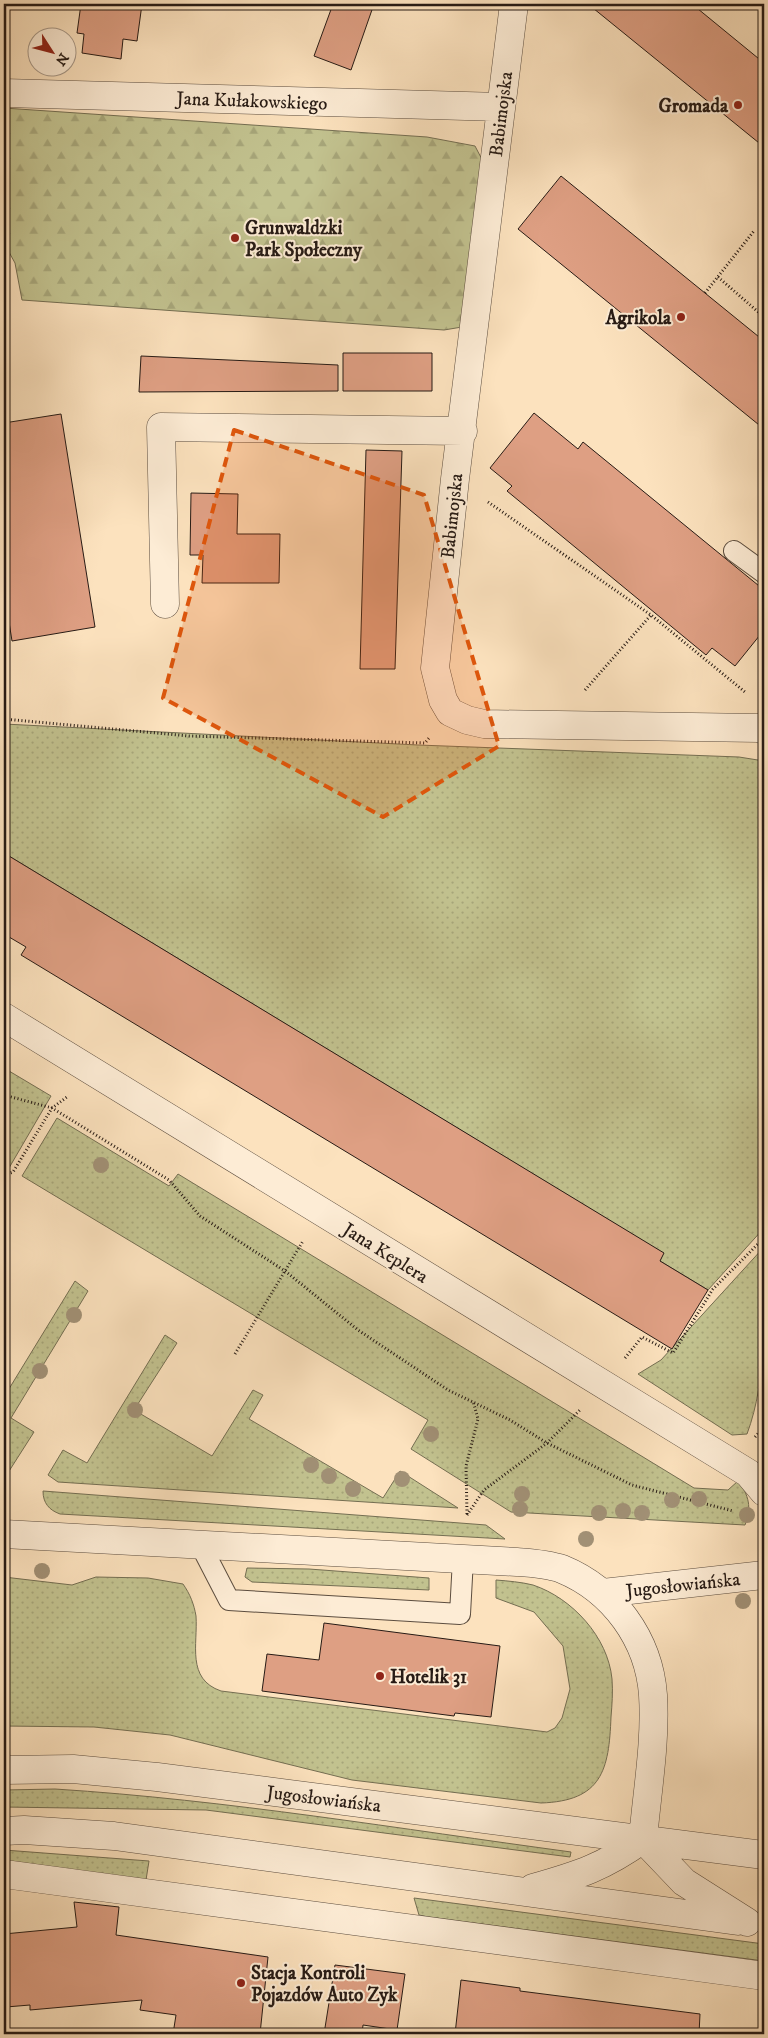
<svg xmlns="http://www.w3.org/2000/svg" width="768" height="2038" font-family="'IM FELL DW Pica',serif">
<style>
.green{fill:url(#green-dots);stroke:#746e52}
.forest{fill:url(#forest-firs);stroke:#746e52}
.building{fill:#de9f83;stroke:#271b15}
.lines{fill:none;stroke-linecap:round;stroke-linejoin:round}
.service-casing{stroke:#5c4d3f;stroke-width:22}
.minor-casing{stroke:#5c4d3f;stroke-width:29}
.tertiary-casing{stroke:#5c4d3f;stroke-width:29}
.path{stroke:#271b15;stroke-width:3;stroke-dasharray:1 2.5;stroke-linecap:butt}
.service{stroke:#fdecd5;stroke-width:20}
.minor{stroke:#fdecd5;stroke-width:28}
.tertiary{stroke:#fdecd5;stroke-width:28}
.tree{fill:#a19075}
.marked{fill:#de560c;fill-opacity:0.2;stroke:#de560c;stroke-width:4;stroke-dasharray:10 6;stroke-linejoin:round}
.poi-dot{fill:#8f2418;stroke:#fdecd5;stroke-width:2}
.labels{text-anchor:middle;stroke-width:4;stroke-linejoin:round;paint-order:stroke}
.street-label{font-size:19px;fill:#271b15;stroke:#fdecd5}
.poi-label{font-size:19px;font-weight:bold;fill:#271b15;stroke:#fdecd5;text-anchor:start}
</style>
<defs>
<pattern id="green-dots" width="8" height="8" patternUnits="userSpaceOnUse" patternTransform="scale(1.25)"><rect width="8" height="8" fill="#c2c28f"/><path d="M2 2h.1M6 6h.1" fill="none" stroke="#a7a67a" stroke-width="1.8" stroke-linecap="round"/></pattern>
<pattern id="forest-firs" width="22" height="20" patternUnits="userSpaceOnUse" patternTransform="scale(1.25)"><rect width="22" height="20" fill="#c2c28f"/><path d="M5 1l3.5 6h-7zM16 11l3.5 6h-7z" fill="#a7a67a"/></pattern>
</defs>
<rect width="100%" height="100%" fill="#fce2be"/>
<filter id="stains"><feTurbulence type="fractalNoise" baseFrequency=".004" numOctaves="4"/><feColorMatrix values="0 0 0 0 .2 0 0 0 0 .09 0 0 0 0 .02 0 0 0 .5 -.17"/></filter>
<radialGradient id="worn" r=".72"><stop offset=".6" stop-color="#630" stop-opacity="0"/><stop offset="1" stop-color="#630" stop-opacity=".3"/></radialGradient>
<path class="green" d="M4 724 418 745 739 757 764 761V1228L708 1290 660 1261 663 1253 4 853Z
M4 1068 51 1096 9 1168 4 1165Z
M57 1118 169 1186 178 1174 694 1488 728 1490 738 1481C749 1495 752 1508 745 1525L511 1512 411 1449 428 1420 22 1176Z
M764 1247C764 1308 768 1378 747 1434L732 1435 638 1374 661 1360Z
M75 1281 88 1291 11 1418 34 1432 4 1479V1397Z
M165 1335 177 1343 134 1410 212 1456 253 1390 263 1395 249 1419 383 1498 400 1471 458 1508 58 1482 48 1475 63 1450 87 1463Z
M43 1491 486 1525 505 1539 60 1514C49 1510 43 1503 43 1491Z
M247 1568 309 1569 429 1578V1590L252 1582 245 1577Z
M4 1577 72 1585 96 1577 148 1578 183 1584C190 1594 194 1604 196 1616 198 1644 186 1679 221 1691L547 1732 555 1728 562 1718 570 1689 563 1646 534 1612 496 1598V1580C508 1581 521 1582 533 1585 572 1598 608 1637 612 1679 613 1692 612 1705 611 1717 609 1770 602 1801 541 1803L352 1780 170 1735 94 1727 4 1726Z
M55 1789C228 1800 400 1829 571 1852L570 1857 206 1810 4 1807V1790Z
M4 1850 149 1861 146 1880 4 1860Z
M414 1898 764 1944V1961L428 1917 419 1915Z"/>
<path class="forest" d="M4 108 427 137 475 146 487 169 468 326 444 330 22 300 15 263 4 243Z"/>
<path class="building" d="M81 4H142L137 41 123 39 121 59 82 53 84 34 77 33Z
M333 4H374L351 70 314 56Z
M588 4H692L764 63V147Z
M561 176 764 341V429L518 229Z
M343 353H432V391H343Z
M141 356 338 365V391L139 392Z
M534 413 578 449 583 442 764 590V630L735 666 712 648 706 655 507 491 512 486 490 468Z
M61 414 95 627 12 641 4 590V423Z
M366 450 402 451 395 669H360Z
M191 493 238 494 237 534H280L279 583H202L203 555H190Z
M4 853 664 1253 660 1261 708 1290 672 1349 21 955 26 947 4 934Z
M324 1623 500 1646 491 1717 455 1713 454 1716 262 1691 267 1654 319 1660Z
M74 1902 119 1907 116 1935 268 1957 260 2034H173L176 2015 140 2010 142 2000 30 2010V2005L6 2007V2000L4 2001V1934L77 1927Z
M335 1965 405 1974 397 2030 363 2025 362 2034H324Z
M461 1980 520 1988V1991L700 2014 699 2034H455Z"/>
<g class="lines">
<g class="service-casing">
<path id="service" d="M734 551 764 573
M200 1544 229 1600 460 1614 463 1559"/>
</g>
<g class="minor-casing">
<path id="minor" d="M514 4 455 479 435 668 443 700 450 712 467 720 484 724 759 728 764 730
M4 93 501 107
M165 604 161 427 463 431
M4 1017 748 1473 764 1492
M603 1593 764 1575
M4 1874 764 1976"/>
</g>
<g class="tertiary-casing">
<path id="tertiary" d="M4 1534 517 1562C531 1563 548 1564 562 1569 613 1590 649 1639 653 1695 656 1742 647 1792 643 1839L684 1882 747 1922
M4 1770 73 1769 157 1777 764 1855
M4 1831 24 1830 114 1836 738 1921
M533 1888C579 1875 604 1867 643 1839"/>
</g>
<path class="path" d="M718 277 764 317
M705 293 754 231
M488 502 651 615 745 692
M585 690 651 615
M4 719 189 736 425 743 429 738
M4 1095 52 1108 169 1180 200 1216 285 1271 358 1330 448 1390 510 1420 547 1443 632 1485 733 1511
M4 1175 13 1172 52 1108 67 1097
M235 1354 303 1241
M625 1358 642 1337 673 1353 713 1289 764 1238
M755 1437 762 1429 764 1418
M467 1514 466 1466 478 1419 473 1401
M467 1515 484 1490 547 1443 580 1410"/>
<use href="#service" class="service"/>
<use href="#minor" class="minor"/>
<use href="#tertiary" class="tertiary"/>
</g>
<g class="tree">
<circle cx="101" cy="1165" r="8"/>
<circle cx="74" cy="1315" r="8"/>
<circle cx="40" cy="1371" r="8"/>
<circle cx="135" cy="1410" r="8"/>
<circle cx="431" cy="1434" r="8"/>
<circle cx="311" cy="1465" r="8"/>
<circle cx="329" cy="1476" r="8"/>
<circle cx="402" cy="1479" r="8"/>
<circle cx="353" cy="1489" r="8"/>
<circle cx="522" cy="1494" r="8"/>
<circle cx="699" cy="1499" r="8"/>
<circle cx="672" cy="1500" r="8"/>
<circle cx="520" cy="1509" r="8"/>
<circle cx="623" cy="1511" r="8"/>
<circle cx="599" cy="1513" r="8"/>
<circle cx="642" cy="1513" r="8"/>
<circle cx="747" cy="1515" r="8"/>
<circle cx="586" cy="1539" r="8"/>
<circle cx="42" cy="1571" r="8"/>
<circle cx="743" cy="1601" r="8"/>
</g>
<path class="marked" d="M234 430 424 495 499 746 383 817 163 698Z"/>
<g class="poi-dot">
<circle cx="738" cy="105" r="5"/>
<circle cx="235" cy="238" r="5"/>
<circle cx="681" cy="317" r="5"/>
<circle cx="380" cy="1676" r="5"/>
<circle cx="241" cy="1983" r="5"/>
</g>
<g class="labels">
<g class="street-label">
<text transform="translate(252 100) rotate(2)" y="7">Jana Kułakowskiego</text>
<text transform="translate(500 114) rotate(-83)" y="7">Babimojska</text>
<text transform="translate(451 516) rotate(-84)" y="7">Babimojska</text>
<text transform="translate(386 1252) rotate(32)" y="7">Jana Keplera</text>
<text transform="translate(683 1584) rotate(-6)" y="7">Jugosłowiańska</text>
<text transform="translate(324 1798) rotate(7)" y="7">Jugosłowiańska</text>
</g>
<g class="poi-label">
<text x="728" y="112" text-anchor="end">Gromada</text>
<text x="245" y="234">Grunwaldzki<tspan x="245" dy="22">Park Społeczny</tspan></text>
<text x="671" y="324" text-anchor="end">Agrikola</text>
<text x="390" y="1683">Hotelik 31</text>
<text x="251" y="1979">Stacja Kontroli<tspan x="251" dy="22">Pojazdów Auto Zyk</tspan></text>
</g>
</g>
<rect width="768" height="2038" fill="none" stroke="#fce2be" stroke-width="20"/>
<rect x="5" y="5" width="758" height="2028" fill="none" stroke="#271b15" stroke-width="2.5"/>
<rect x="10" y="10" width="748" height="2018" fill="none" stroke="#271b15"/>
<g transform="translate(52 52) rotate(126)"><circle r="24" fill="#fdecd5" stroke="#a79888"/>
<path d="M0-4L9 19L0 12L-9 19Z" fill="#8f2418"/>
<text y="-8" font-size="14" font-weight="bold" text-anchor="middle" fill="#271b15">N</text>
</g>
<rect width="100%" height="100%" filter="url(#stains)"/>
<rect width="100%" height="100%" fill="url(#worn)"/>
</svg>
